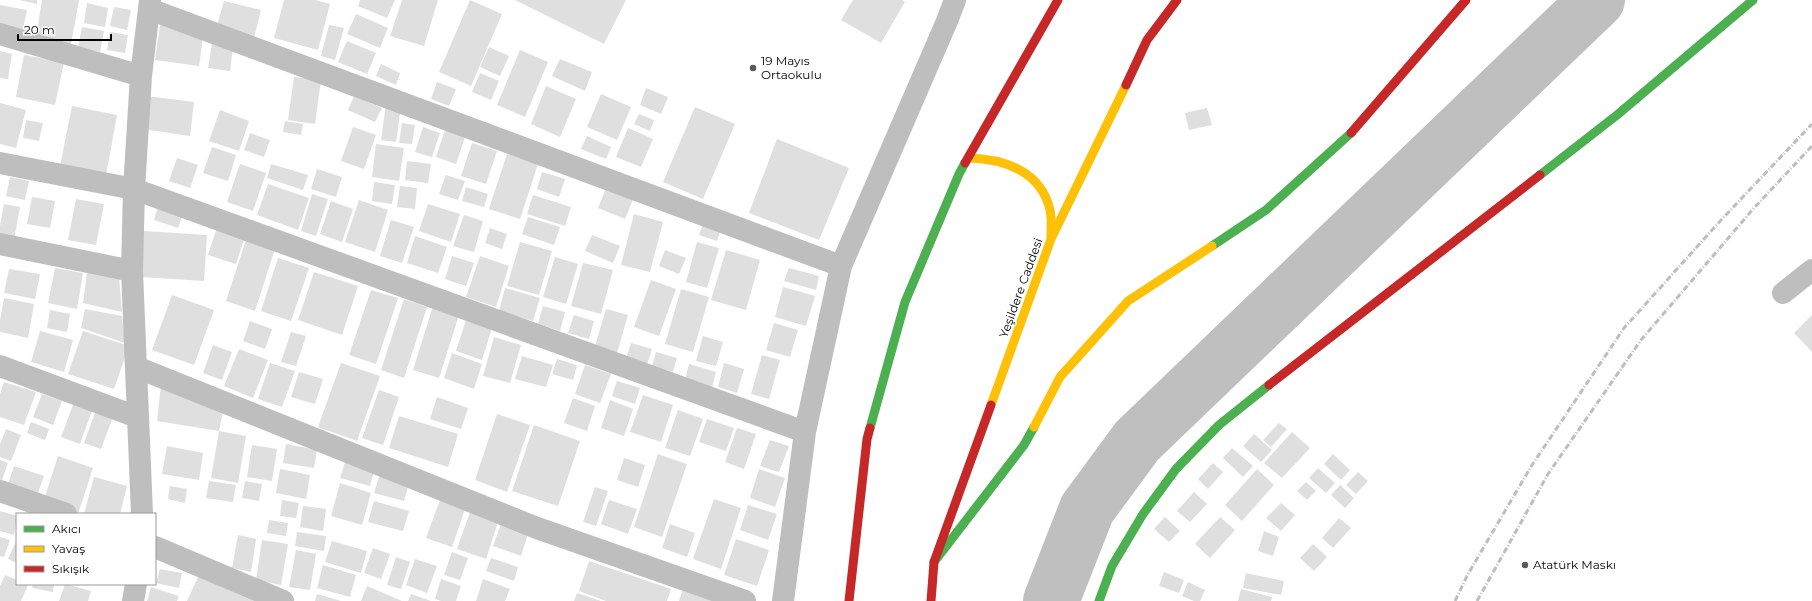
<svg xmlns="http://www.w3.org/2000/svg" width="1812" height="601" font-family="Montserrat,sans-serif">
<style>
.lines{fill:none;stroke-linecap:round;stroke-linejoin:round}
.river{stroke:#bfbfbf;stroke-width:56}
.building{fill:#dfdfdf}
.street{stroke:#bebebe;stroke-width:22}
.fast{stroke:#4caf50;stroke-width:9}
.slow{stroke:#ffc107;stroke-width:9}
.jam{stroke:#c62828;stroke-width:9}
.rail{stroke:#bebebe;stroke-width:3;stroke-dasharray:6 2 1 2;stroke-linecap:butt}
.poi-dot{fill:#595959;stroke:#fff;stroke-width:1.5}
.labels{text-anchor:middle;stroke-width:3;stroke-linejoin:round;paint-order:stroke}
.poi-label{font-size:12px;fill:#000;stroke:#fff;text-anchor:start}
.street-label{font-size:12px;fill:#000;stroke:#fff}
</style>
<rect width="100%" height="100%" fill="#fff"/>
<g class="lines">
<path class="river" d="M1051 601 1087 509 1137 441 1597 0"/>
</g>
<path class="building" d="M19 0H37V4Z
M42 0H79L71 44 36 38Z
M284 0H315L330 4 318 50 274 38Z
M360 0H395L387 18 358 6Z
M402 0H438L424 46 390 36Z
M470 0 502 14 471 86 439 72Z
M515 0H626L604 44Z
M853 0H902L905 2 881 43 841 20Z
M224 1 261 10 254 38 216 29Z
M87 3 108 8 105 27 84 23Z
M0 5 27 10 22 33 0 28Z
M114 7 131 10 127 30 110 26Z
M356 14 388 28 380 48 347 34Z
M160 25 204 30 199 66 155 60Z
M329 25 344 28 335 60 321 56Z
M82 27 104 31 100 52 78 47Z
M110 32 128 35 125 53 107 50Z
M347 41 376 53 367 74 338 62Z
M212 44 233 47 230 71 208 68Z
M489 47 509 56 500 76 480 67Z
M520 50 548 62 525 117 497 105Z
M0 51 12 54 8 79 0 78Z
M24 55 64 62 55 105 16 97Z
M560 59 592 72 585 91 552 76Z
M381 64 400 73 396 85 376 76Z
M480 73 499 81 491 100 472 92Z
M294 77 321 80 315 124 288 120Z
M437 82 456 89 449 106 431 99Z
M546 86 576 99 560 137 531 124Z
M646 88 668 97 661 114 640 105Z
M601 94 631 107 617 140 587 127Z
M147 96 194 102 190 136 143 129Z
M354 96 382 108 375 122 348 110Z
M0 103 26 110 16 148 0 144Z
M386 104 401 106 396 142 381 140Z
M72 106 117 115 106 175 60 166Z
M695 107 735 124 703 199 663 182Z
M1207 108 1212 125 1189 130 1185 113Z
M220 110 249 121 239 151 209 141Z
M639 114 654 120 650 131 634 124Z
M26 120 43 123 39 141 23 138Z
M285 121 303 124 301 135 283 132Z
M402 123 415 125 412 144 399 143Z
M353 127 376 135 364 169 341 161Z
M423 127 440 133 432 157 415 152Z
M446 127 466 134 456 164 436 157Z
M628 128 653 139 641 167 616 157Z
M250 133 270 140 264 157 244 150Z
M587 136 611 147 606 159 581 149Z
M777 139 849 168 819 240 749 213Z
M472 143 497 151 486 184 461 176Z
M376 144 404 148 399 181 372 177Z
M212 147 236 155 228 181 203 173Z
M507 154 538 164 520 219 489 209Z
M177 158 198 165 190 188 169 181Z
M407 161 431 164 428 183 405 180Z
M240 164 266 173 253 211 227 202Z
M271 164 308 175 303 190 267 178Z
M317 169 342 177 336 197 311 189Z
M542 172 565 179 559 197 537 189Z
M446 175 465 181 458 200 439 194Z
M10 177 29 181 25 200 6 196Z
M374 182 395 185 392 204 372 201Z
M268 184 309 198 298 230 257 215Z
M400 186 417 188 415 209 397 207Z
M607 186 634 197 625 219 598 208Z
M466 187 488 194 484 207 462 201Z
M312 194 328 199 316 236 301 231Z
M533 195 571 207 565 226 527 214Z
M32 197 55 201 50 228 27 224Z
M76 199 104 204 96 245 68 240Z
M359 200 388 210 375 252 345 242Z
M331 201 353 209 342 242 320 234Z
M4 204 20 207 14 240 0 238V226Z
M428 204 460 214 451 242 419 231Z
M158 206 183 213 178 228 154 220Z
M634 214 663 222 650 272 621 265Z
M464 215 483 221 474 252 453 246Z
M528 217 560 227 554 245 522 234Z
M391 220 414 227 402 263 380 256Z
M703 223 721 228 717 241 699 235Z
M218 224 246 233 236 264 208 255Z
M490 228 507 234 502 249 485 243Z
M143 231 207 235 204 281 141 277Z
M592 235 620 246 613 263 585 251Z
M415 236 447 247 438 273 407 263Z
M246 240 275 249 255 311 226 301Z
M520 242 552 251 539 295 507 286Z
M697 242 719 248 707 288 686 282Z
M665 250 686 258 679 274 659 266Z
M726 250 760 260 746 310 711 300Z
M452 256 474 263 466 286 445 279Z
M480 256 509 266 496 307 466 297Z
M555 257 578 264 566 304 543 297Z
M278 258 309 268 291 321 261 311Z
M583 263 613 270 601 314 571 306Z
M55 268 83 273 77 309 48 303Z
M789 268 819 276 816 290 784 281Z
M9 269 40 274 35 299 4 293Z
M87 272 119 277 122 312 83 303Z
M314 272 358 286 342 335 298 320Z
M651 280 676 289 659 336 634 327Z
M783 287 815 296 806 326 775 317Z
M505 288 540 298 533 321 499 311Z
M681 289 709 297 693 352 665 344Z
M371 290 398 298 376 364 349 355Z
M172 295 214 310 194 365 152 350Z
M4 298 34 304 28 338 0 332V320Z
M404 299 427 307 404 378 381 370Z
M434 303 460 312 439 378 413 370Z
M543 306 565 312 560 331 538 324Z
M85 309 122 316 125 343 81 328Z
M606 309 628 315 617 353 595 346Z
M50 310 70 314 67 332 47 328Z
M574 315 594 321 589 339 568 333Z
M1812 315V352L1794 333Z
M466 320 492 328 482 360 456 351Z
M250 321 272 329 265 349 243 341Z
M774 323 798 330 790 357 766 350Z
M40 331 73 340 64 372 31 362Z
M83 331 129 346 114 389 68 374Z
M291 332 306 336 296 366 281 362Z
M703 336 723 342 716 366 696 361Z
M494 337 521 345 510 383 483 376Z
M631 343 652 349 647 365 626 359Z
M213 345 232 352 222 380 203 373Z
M239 349 268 360 253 398 224 386Z
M656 352 677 358 673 372 652 366Z
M452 353 482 364 474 389 444 378Z
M762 355 780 360 769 399 751 394Z
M522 356 553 365 546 387 515 379Z
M557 359 577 365 573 380 552 374Z
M270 363 295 371 282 407 258 399Z
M341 363 380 376 357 441 318 427Z
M724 363 744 369 737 393 718 387Z
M689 364 716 372 712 388 685 380Z
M585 365 611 374 600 403 575 394Z
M299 372 323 379 315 404 291 397Z
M617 381 640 388 635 404 612 396Z
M4 382 36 392 24 425 0 417V394Z
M161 385 224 407 219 431 157 421Z
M379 390 399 397 383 445 362 438Z
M42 394 62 401 53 425 33 417Z
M643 395 673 405 661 442 630 432Z
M437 397 468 408 461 429 430 419Z
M573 398 595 406 587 431 564 423Z
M610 400 633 409 624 436 601 428Z
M74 402 93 408 80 444 61 437Z
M96 410 113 417 101 449 84 443Z
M678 410 703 419 690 456 665 448Z
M497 414 530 425 507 492 475 480Z
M399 416 458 434 448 467 389 448Z
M707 419 734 428 726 451 699 442Z
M31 422 49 429 45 440 27 433Z
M1279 423 1287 429 1271 447 1263 440Z
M534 425 580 441 558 506 512 491Z
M737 428 756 434 744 469 725 462Z
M6 429 21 435 11 461 0 457V444Z
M219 431 246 436 238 483 211 478Z
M1292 432 1310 448 1282 478 1264 463Z
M1254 434 1272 450 1261 462 1243 446Z
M770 440 789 446 779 472 760 466Z
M286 444 317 450 314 468 283 463Z
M252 445 277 449 272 481 247 477Z
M167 446 203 453 199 480 162 474Z
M1232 448 1253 466 1243 477 1223 458Z
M658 454 687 464 662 537 634 527Z
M1333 454 1350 470 1341 480 1324 464Z
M58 456 93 468 78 514 43 503Z
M624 458 645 465 638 487 617 480Z
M346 459 375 467 370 486 340 478Z
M0 460 8 463 0 486Z
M1213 463 1223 472 1208 489 1198 479Z
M14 466 44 476 37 496 7 487Z
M1318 468 1335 483 1326 493 1309 478Z
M280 469 310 475 306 499 276 493Z
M759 469 785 478 775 507 750 498Z
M1257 469 1274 485 1242 521 1225 505Z
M1358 472 1368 481 1356 494 1346 485Z
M380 474 409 483 404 501 374 493Z
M94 477 127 486 120 514H84Z
M209 481 236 485 233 502 206 498Z
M245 481 262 484 259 501 242 498Z
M1306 482 1316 491 1307 500 1297 491Z
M340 483 371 493 362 525 331 516Z
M1340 485 1354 498 1345 508 1331 495Z
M170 486 187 489 185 503 168 499Z
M595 487 608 491 596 526 583 522Z
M1194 492 1207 504 1190 522 1177 511Z
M714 499 741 508 721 569 693 559Z
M282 500 299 503 296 518 280 516Z
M440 500 465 509 452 547 426 538Z
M609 500 637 509 628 534 601 524Z
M374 501 409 511 403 531 368 522Z
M1281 503 1295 515 1281 531 1266 518Z
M748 505 777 514 768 540 740 530Z
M303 506 326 509 323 531 300 527Z
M471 509 499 519 486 559 457 549Z
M0 511 17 516 14 535 0 531Z
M1165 517 1180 531 1169 542 1154 529Z
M1220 517 1235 530 1210 558 1195 544Z
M1339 518 1351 528 1333 548 1322 538Z
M269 520 288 523 286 536 267 533Z
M501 524 528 534 521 556 493 546Z
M670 524 695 533 687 557 662 548Z
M1264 531 1279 537 1273 556 1258 551Z
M297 532 326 536 324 551 295 546Z
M238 535 256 539 251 572 232 568Z
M0 537 10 540 4 557 0 556Z
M17 539V563L8 559Z
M736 539 769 550 757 586 724 575Z
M262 540 288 544 281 585 256 580Z
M332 541 367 551 361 573 325 562Z
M1313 544 1327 557 1314 571 1300 558Z
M373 548 390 554 381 579 364 573Z
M296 550 316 554 310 590 289 587Z
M452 552 468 558 460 580 444 575Z
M396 557 410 562 401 589 387 585Z
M491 558 518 567 514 581 486 571Z
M415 559 437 566 427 593 406 585Z
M589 561 671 589 667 601H606L579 591Z
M323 565 356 575 350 597 317 588Z
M160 569 182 573 179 588 156 583Z
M1164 572 1184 580 1179 593 1159 586Z
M1246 573 1284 581 1281 595 1243 588Z
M5 575 17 580V584L28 585 21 601H0V586Z
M199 575 257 601H187Z
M441 579 461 586 456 601H441L435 599Z
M483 579 510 589 505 601H476Z
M1188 582 1205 590 1200 601H1194L1182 596Z
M33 584H54L53 592 32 588Z
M65 584 91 591 88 601H59Z
M367 586 402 601H361Z
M151 587 179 596 177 601H147Z
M683 589 712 599V601H679Z
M1241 589 1272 597 1271 601H1238Z
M577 593 601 601H574Z
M317 594 341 601H315Z
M411 594 431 601H408Z"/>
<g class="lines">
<path class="street" d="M150 0 149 9 841 266 947 21 955 0
M0 34 141 76
M0 163 134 189 805 432 841 266
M0 244 132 271
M1783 293 1812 270
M0 366 137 417
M136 367 537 528 745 601
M0 491 66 514
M142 514 132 271 134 189 141 76 149 9
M155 547 283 601
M133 601 136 584
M783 601 805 432"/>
<path class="fast" d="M1540 175 1617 115 1753 0
M1212 246 1266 210 1351 133
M870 428 905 302 959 174 965 163
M934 562 1024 445 1034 427
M1099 601 1112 566 1143 514 1176 469 1219 425 1269 385"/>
<path class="slow" d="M969 158C1004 159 1041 171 1050 210 1052 219 1051 229 1051 238
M991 405 1051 239 1126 85
M1034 427 1060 377 1128 301 1212 246"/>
<path class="jam" d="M1126 85 1147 40 1177 0
M1351 133 1466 0
M965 163 1058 0
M1269 385 1540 175
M849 601 867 439 870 428
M931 601 934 562 991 405"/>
<path class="rail" d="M1455 601 1468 574 1532 465 1624 328 1722 219 1812 124
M1477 601 1548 474 1641 340 1754 208 1812 146"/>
</g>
<g class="poi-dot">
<circle cx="753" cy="68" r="4"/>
<circle cx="1525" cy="565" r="4"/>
</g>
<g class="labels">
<g class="poi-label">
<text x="761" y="65">19 Mayıs<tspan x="761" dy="14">Ortaokulu</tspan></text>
<text x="1533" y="569">Atatürk Maskı</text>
</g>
<g class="street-label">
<text transform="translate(1021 288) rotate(-70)" y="4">Yeşildere Caddesi</text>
</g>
</g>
<rect x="16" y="513" width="140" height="72" fill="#ffffff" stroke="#999999"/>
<rect x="24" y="526" width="20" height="6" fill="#4caf50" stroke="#999999"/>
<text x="52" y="533" font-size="12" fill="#000000">Akıcı</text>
<rect x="24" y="546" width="20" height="6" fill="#ffc107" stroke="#999999"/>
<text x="52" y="553" font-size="12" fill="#000000">Yavaş</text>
<rect x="24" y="566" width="20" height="6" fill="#c62828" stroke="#999999"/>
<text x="52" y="573" font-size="12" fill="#000000">Sıkışık</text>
<path d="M18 34v6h93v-6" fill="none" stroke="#000000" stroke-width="2"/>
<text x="24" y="34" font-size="12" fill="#000000" stroke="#ffffff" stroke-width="3" paint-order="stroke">20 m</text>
</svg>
